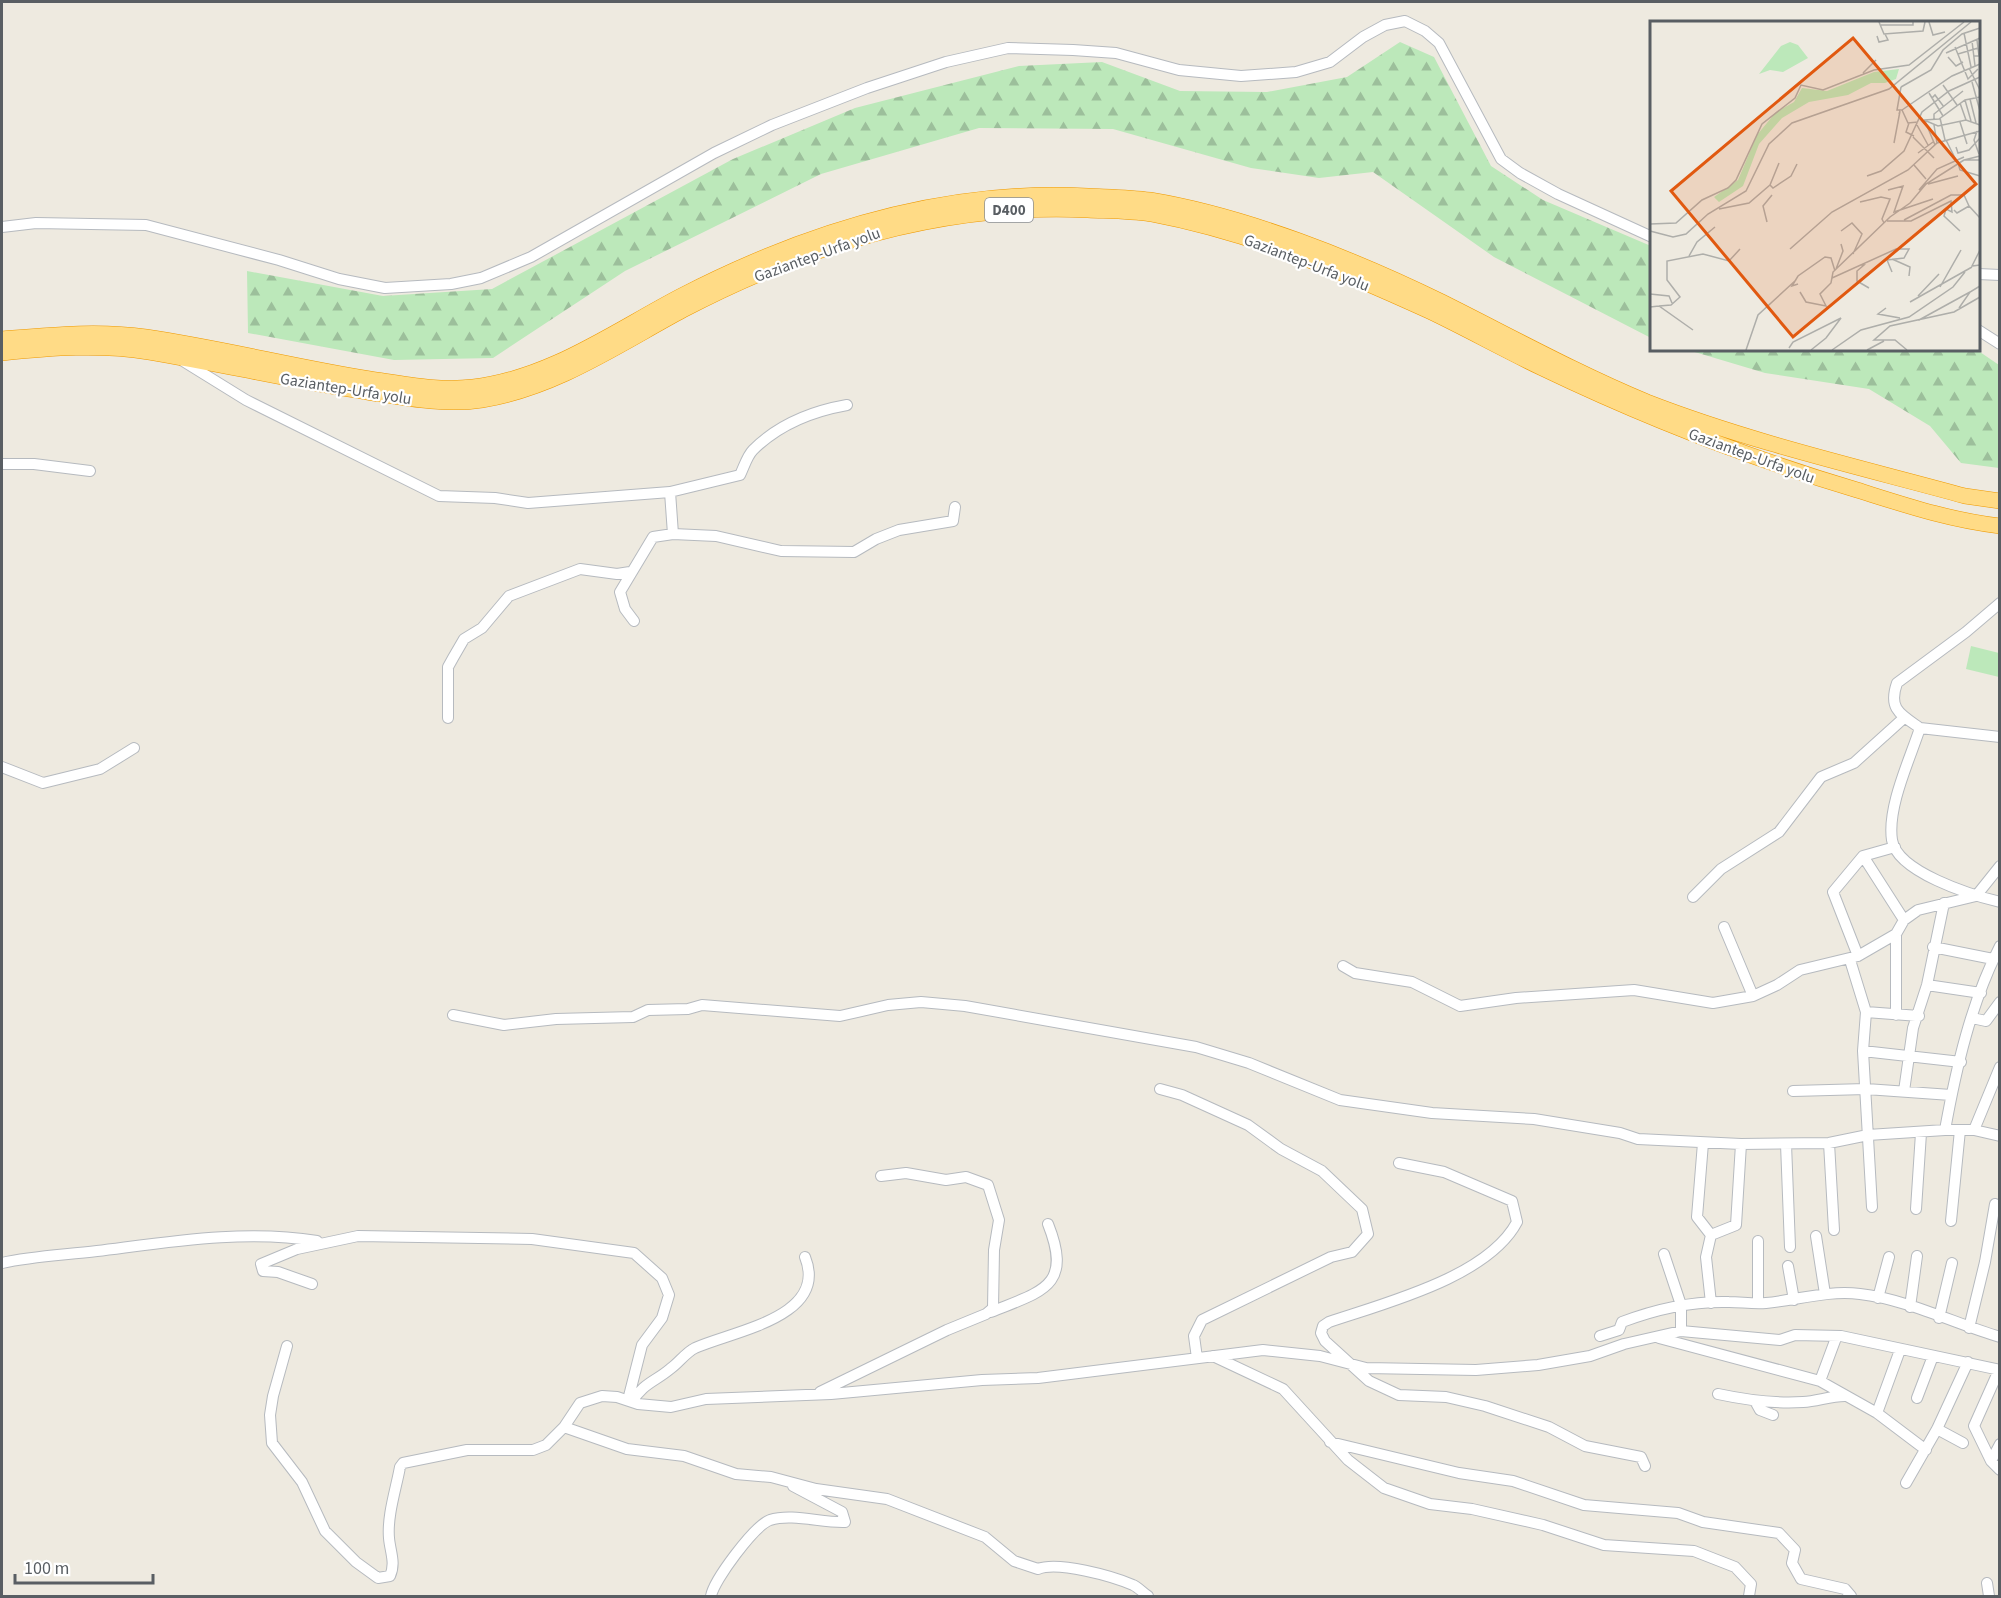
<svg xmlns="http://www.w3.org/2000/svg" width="2001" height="1598" font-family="'Source Sans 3',sans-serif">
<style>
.forest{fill:url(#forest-firs)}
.garden{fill:#bce8ba}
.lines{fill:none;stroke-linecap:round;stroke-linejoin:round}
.minor-casing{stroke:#b6babf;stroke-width:12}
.highway-casing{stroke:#e90;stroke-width:16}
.minor{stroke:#fff;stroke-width:10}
.highway{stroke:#ffdb86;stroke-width:15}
.labels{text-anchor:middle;stroke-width:4.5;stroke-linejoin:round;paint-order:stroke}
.shield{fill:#fff;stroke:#8b8e92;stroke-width:1.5}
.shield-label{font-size:15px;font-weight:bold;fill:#595e63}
.street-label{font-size:16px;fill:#595e63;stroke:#fff}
.inset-road{fill:none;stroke:#aeaeaa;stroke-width:1.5}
.view{fill:#e15910;fill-opacity:0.15;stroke:#e15910;stroke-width:3}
.inset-edge{fill:none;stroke:#595e63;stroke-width:3}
</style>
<defs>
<pattern id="forest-firs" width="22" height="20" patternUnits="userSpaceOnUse" patternTransform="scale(1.5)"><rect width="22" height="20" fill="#bce8ba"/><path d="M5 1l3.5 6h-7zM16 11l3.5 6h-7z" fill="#9cbf9b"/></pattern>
</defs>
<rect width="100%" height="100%" fill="#eeeae0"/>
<path class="forest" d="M1400 42 1434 57 1491 166 1543 200 1651 246V338L1494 257 1373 172 1319 178 1251 168 1113 129 979 128 821 174 625 271 493 358 394 360 248 333 247 271 383 296 492 289 733 159 855 108 1019 66 1102 62 1180 91 1267 92 1347 77Z
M1688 350H1977L1999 365V468L1961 463 1930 426 1869 389 1765 373Z"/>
<path class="garden" d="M1971 646 1999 653V677L1966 669Z"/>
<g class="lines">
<g class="minor-casing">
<path id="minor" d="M2 227 36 223 146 225 279 260 339 279 385 288 451 284 481 278 531 257 714 153 772 125 867 88 946 62 1008 48 1073 50 1116 53 1179 70 1241 76 1296 72 1330 62 1363 37 1385 25 1405 21 1425 31 1439 43 1501 159 1520 173 1558 194 1652 237
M1978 274 2000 275
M1978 330 2000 344
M183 361 246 400 439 496 495 498 528 503 670 492 673 534
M2 464H34L90 471
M670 492 740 475C744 467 747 456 753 450 778 425 813 411 847 405
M2000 603 1966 632 1897 683C1888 709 1900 714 1920 728 1910 759 1887 807 1892 840 1897 872 1971 895 2000 902
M634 621 625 609 620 592 653 537 673 534 716 536 781 551 854 552 876 539 899 530 953 521 955 507
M448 718V667L453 658 464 639 482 628 509 596 580 569 617 574 630 572
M1920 728 2000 737
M2 767 43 783 100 769 134 748
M1863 856 1904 920
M1693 897 1721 869 1779 832 1821 777 1854 763 1905 717 1884 736
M1724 927 1753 996
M1896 934V1015
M1933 947 1993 959
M1858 956 1833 892 1863 856 1895 847
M1850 960 1866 1012 1863 1051 1872 1207
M1343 966 1355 973 1412 982 1460 1006 1516 998 1634 990 1713 1003 1753 996 1777 985 1800 970 1858 956 1896 934 1904 920 1918 910 1976 896 2000 866
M1927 985 1981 993
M1866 1012 1919 1016
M453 1015 504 1025 556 1019 633 1017 648 1010 688 1009 702 1005 840 1016 888 1005 921 1002 965 1006 1196 1047 1249 1063 1340 1100 1432 1113 1534 1119 1620 1133 1638 1139 1741 1144 1829 1143 1868 1135 1945 1130H1974L2000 1136
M1972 1018 1986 1021 2000 1002
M1863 1051 1961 1062
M1160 1089 1182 1095 1248 1125 1281 1149 1322 1171 1362 1209 1368 1234 1352 1252 1331 1257 1202 1320 1194 1336 1197 1358
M1793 1091 1866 1089 1951 1095
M1904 1091 1913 1028 1927 985 1944 903
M1945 1130C1956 1069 1971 1002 2000 946
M1974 1130 2000 1067
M1703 1143 1697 1217 1711 1235 1706 1257 1711 1303
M1829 1143 1834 1230
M1786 1144 1790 1247
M1399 1163 1444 1172 1512 1201 1517 1222C1488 1277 1385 1303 1329 1322L1323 1326 1321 1333 1325 1341 1369 1381 1399 1395 1446 1397 1485 1406 1549 1427 1585 1446 1641 1457 1645 1466
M1916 1209 1921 1133
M1951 1221 1960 1130
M1711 1235 1736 1225 1741 1144
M1816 1236 1825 1294
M1758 1241V1303
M1664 1254 1681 1305V1331
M2 1263C33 1256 65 1255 97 1251 169 1242 244 1229 317 1241
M1788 1266 1794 1300
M312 1284 278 1272 263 1271 261 1264 297 1249 358 1236 532 1239 634 1253 662 1278 669 1295 662 1318 642 1345 628 1400
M1878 1298 1889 1257
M1910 1307 1917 1256
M991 1312C1042 1291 1073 1287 1048 1224
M1939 1318 1952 1263
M1969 1328 1985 1262 1995 1204
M1600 1336 1619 1330 1622 1322C1656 1309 1693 1301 1729 1302 1741 1302 1753 1304 1766 1303 1797 1300 1828 1290 1860 1294 1906 1299 1956 1324 2000 1337
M1659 1338 1820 1381 1877 1413 1926 1450
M287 1346 273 1396 270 1415 272 1443 302 1482 325 1531 356 1562 378 1578 390 1576C396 1563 390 1551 389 1538 387 1516 396 1489 400 1467L403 1463 467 1450H533L546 1445 564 1427 580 1403 602 1396 617 1397 638 1404 671 1407 706 1399 831 1394 982 1380 1038 1378 1263 1350 1320 1356 1366 1368 1476 1370 1538 1365 1590 1356 1624 1344 1681 1331 1780 1340 1795 1335 1841 1336 2000 1370
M1213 1356 1283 1389 1348 1460 1384 1488 1430 1504 1472 1509 1543 1525 1604 1545 1694 1551 1735 1567 1751 1584 1749 1596
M1999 1370 1974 1426 1991 1461 2000 1470
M1820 1381 1836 1338
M820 1392 947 1330 986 1314 993 1308 994 1250 999 1220 988 1185 966 1177 946 1180 906 1173 881 1176
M1718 1394C1746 1400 1774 1404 1803 1402 1818 1401 1830 1396 1845 1396
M1917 1398 1933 1356
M1755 1401 1760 1410 1773 1415
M632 1402C642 1384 656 1381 670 1369 679 1363 685 1353 695 1348 733 1331 829 1317 805 1257
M1877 1413 1900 1350
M564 1427 627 1449 684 1456 736 1474 771 1477 816 1489 887 1499 985 1537 1014 1561 1038 1569C1058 1561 1112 1576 1133 1585 1138 1587 1143 1593 1148 1596
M1937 1429 1963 1443
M1330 1442 1459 1473 1513 1481 1584 1505 1678 1513 1703 1522 1779 1533 1795 1550 1792 1563 1801 1579 1845 1589 1851 1596
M1991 1461 2000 1444
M1906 1483 1937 1429 1968 1362
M1987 1583 1989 1596
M711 1596C714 1580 754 1526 770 1520 792 1513 822 1523 845 1522L842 1512 793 1486"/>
</g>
<g class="highway-casing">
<path id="highway" d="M2 339C50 335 98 330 146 337 221 348 295 367 370 379 404 384 439 391 473 387 550 378 614 331 681 296 807 231 944 188 1088 196 1108 197 1129 197 1150 200 1246 216 1354 259 1442 302 1510 336 1577 373 1647 402 1750 442 1859 467 1965 496L2000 501
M2 353C51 348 100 344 149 352 222 364 294 381 367 392 405 398 444 406 482 400 556 388 618 345 683 310 809 244 945 203 1088 210 1109 211 1130 211 1151 214 1247 232 1340 270 1429 311 1467 329 1504 350 1542 368 1644 417 1749 458 1857 490 1905 505 1949 520 2000 526"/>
</g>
<use href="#minor" class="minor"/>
<use href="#highway" class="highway"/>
</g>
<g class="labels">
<rect class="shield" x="985" y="198" width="48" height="24" rx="4.5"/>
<g class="shield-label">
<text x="1009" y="215">D400</text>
</g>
<g class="street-label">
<text transform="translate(817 254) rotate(-20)" y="6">Gaziantep-Urfa yolu</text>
<text transform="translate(1307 262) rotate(21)" y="6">Gaziantep-Urfa yolu</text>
<text transform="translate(346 388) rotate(9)" y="6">Gaziantep-Urfa yolu</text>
<text transform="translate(1752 455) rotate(20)" y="6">Gaziantep-Urfa yolu</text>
</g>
</g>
<g transform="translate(1650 21)">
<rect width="330" height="330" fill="#eeeae0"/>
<path d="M140 21 148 24 158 37 133 51 120 49 109 53 131 25ZM249 48 246 58 235 62H221L198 74 159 81 132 97 109 123 93 165 69 181 64 176 88 159 107 114 126 91 144 81 152 67 177 70 224 51Z" fill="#bce8ba"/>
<path class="inset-road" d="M229 1 234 13 273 10 275 1M279 1 283 14 295 11M231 4H263V1M314 12 321 46M227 15 229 21 238 19 235 13M322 20 325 45M305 26 318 58 328 48M296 32 330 17M308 33 328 27M324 35H329L327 19M298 36 306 45 313 41M319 47 330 69M213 52 226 39M322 61 330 90M293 64 307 84M251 66 281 49 293 29 312 13 330 7M251 66 247 89H252L258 102 268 101M279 72 293 95M330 76 315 79 289 98 274 99 288 105 316 99 330 104M282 77 285 74 294 86M320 78 326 102M315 79 321 100M310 82 316 99M252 89 302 55 330 43M290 97 295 119M284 98V93L313 70M275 100 285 124M310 101 317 123M259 102 256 111 264 115M267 104 278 124M284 104 287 122M327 110 324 119 329 133M263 116 284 137M296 119 306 139M244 122 250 90 249 93M306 126 308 132 319 129 330 117M268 132 283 121M330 135 314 139H330M308 142 310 149 330 155M264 144 276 158M217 155 231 150 254 130 272 91 299 70 330 56M278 163 308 155M120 164 129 142M238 169 253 165 244 191 283 178M269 169 287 148 314 136M210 181 231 176 240 178 232 198 234 202M69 188 99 182 120 164 123 167 141 155 147 143M304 189 307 192 319 185 330 197M254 199 301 174H314L319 185M237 200H261L301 180 302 191 296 188 294 195 310 210M117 201 113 185 122 174M0 203 26 202 52 179 78 167 86 159 112 103 145 77 151 64 173 69 224 49 259 44 314 1M0 210 23 216 36 213 58 193 96 170 119 123 142 102 239 68 321 1M191 210 202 202 212 213 203 233M140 228 182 191 258 149 287 122 330 110M330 229 322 245 330 244M39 235 47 221 65 206M242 238 260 246 259 255M211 244H214L207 250V260L219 267M186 248 193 230 191 223M182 257 246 228H259L254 237 237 239 242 251M148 263 142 265 148 255 175 236 181 237 185 250M290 266 311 229M150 271 156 281 176 285 170 273 181 262 183 251 240 196 260 182 276 163 314 139M0 273 19 275 22 282M268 275 289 253M260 281 322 246M9 285 21 284 30 276 17 259V240L53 233 79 240 90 228M0 286 9 285 43 309M236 287 228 293 250 297M309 287 320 271 330 265M269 299 320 271M139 327 143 321 191 297 176 317 161 329M96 329 108 294 146 259M182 329 211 309 259 296 303 266 315 251M217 329 234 320M257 329 245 319H224L240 305 304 291 330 276"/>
<path class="view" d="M203 17 326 163 143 316 21 170Z"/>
<rect width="330" height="330" class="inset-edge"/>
</g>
<rect width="2001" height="1598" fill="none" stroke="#595e63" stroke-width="6"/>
<path d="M15 1574v9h138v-9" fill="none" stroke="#595e63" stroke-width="3"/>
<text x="24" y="1574" font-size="18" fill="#595e63" stroke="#ffffff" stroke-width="4.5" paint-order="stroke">100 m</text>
</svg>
